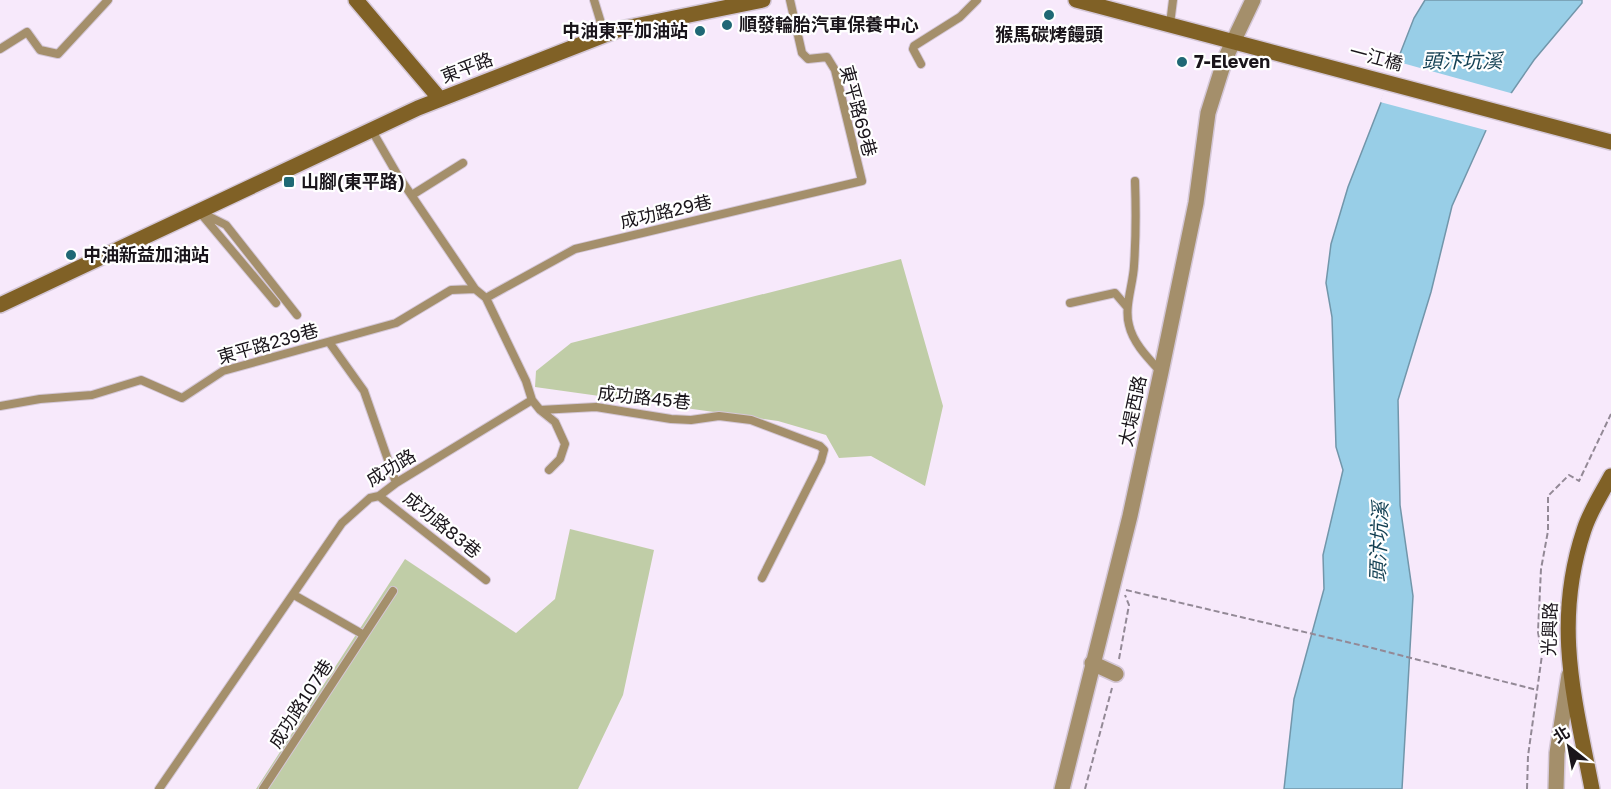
<svg xmlns="http://www.w3.org/2000/svg" width="1611" height="789" font-family="'Golos Text','Noto Sans TC',sans-serif">
<style>
.green{fill:#c0cda7}
.water{fill:#98cee7;stroke:#7296aa;stroke-width:1.5}
.pier{fill:#f7e9fb}
.lines{fill:none;stroke-linecap:round;stroke-linejoin:round}
.service-casing{stroke:#d4c7d7;stroke-width:10}
.minor-casing{stroke:#d4c7d7;stroke-width:18}
.secondary-casing{stroke:#d4c7d7;stroke-width:18}
.path{stroke:#938996;stroke-width:2;stroke-dasharray:6 3;stroke-linecap:butt}
.service{stroke:#a48f6b;stroke-width:8}
.minor{stroke:#a48f6b;stroke-width:15}
.secondary{stroke:#806126;stroke-width:15}
.poi-dot{fill:#1f6875;stroke:#fff;stroke-width:2}
.labels{text-anchor:middle;stroke-width:4.5;stroke-linejoin:round;paint-order:stroke}
.poi-label{font-size:18px;font-weight:bold;fill:#1a151b;stroke:#fff;text-anchor:start}
.street-label{font-size:18px;fill:#1a151b;stroke:#fff}
.water-label{font-size:20px;font-style:italic;fill:#123f52;stroke:#fff}
</style>
<rect width="100%" height="100%" fill="#f7e9fb"/>
<path class="green" d="M901 259 943 406 925 486 871 456 839 458 826 435 778 421 535 387 536 371 571 343Z
M570 529 654 550 623 695 578 789H256L405 559 516 633 555 599Z"/>
<path class="water" d="M1425 0H1582V3L1534 60 1487 128 1452 206 1431 292 1398 400 1400 505 1413 596 1402 789H1284L1294 699 1324 589 1323 555 1343 470 1336 447 1332 317 1326 283 1331 244 1348 187 1414 18Z"/>
<path class="pier" d="M1395 61 1514 94 1489 131 1380 102Z"/>
<g class="lines">
<g class="service-casing">
<path id="service" d="M594 0 605 36
M1170 24 1173 0
M0 49 27 32 40 50 58 54 108 0
M921 64 913 49 914 46 960 17 977 0
M1135 181C1136 209 1136 237 1134 266 1133 285 1124 307 1129 325 1133 343 1148 358 1160 371
M412 195 463 163
M200 212 226 225 297 315
M202 215 276 303
M486 298 575 249 862 181 835 70 827 57 808 59 802 53 790 0
M1070 303 1115 293 1127 307
M329 342 364 391 396 483
M532 400 540 410 596 407 671 419 691 420 719 416 751 420 820 446 824 450 821 461 762 578
M0 406 40 399 92 395 141 380 182 398 223 371 396 323 451 290 475 289
M540 410 555 422 565 444 560 459 549 470
M379 496 486 580
M294 595 364 635
M159 789 342 523 370 498 379 496 396 483 532 400 526 381 486 298 475 289 397 174 371 129
M263 789 393 591"/>
</g>
<g class="minor-casing">
<path id="minor" d="M1092 663 1116 674
M1062 789 1130 516 1161 372 1196 203 1208 113 1225 59 1253 0
M1556 789 1557 753 1569 675"/>
</g>
<g class="secondary-casing">
<path id="secondary" d="M356 0 440 99
M1076 0 1611 142
M0 305 418 108 620 29 763 0
M1592 789C1574 697 1553 623 1584 530 1590 511 1602 493 1611 476"/>
</g>
<path class="path" d="M1126 590 1368 647 1537 690
M1119 659 1129 605 1125 595
M1085 789 1112 688
M1527 789 1528 756 1542 655 1538 632 1541 569 1548 531V496L1569 475 1579 481 1611 414"/>
<use href="#service" class="service"/>
<use href="#minor" class="minor"/>
<use href="#secondary" class="secondary"/>
</g>
<g class="poi-dot">
<circle cx="1049" cy="15" r="6"/>
<circle cx="727" cy="25" r="6"/>
<circle cx="700" cy="31" r="6"/>
<circle cx="1182" cy="62" r="6"/>
<rect x="283" y="176" width="12" height="12" rx="3"/>
<circle cx="71" cy="255" r="6"/>
</g>
<g class="labels">
<g class="poi-label">
<text x="739" y="31">順發輪胎汽車保養中心</text>
<text x="688" y="37" text-anchor="end">中油東平加油站</text>
<text x="1049" y="41" text-anchor="middle">猴馬碳烤饅頭</text>
<text x="1194" y="68">7-Eleven</text>
<text x="301" y="188">山腳(東平路)</text>
<text x="83" y="261">中油新益加油站</text>
</g>
<g class="street-label">
<text transform="translate(1376 58) rotate(15)" y="6">一江橋</text>
<text transform="translate(467 68) rotate(-21)" y="6">東平路</text>
<text transform="translate(858 111) rotate(75)" y="6">東平路69巷</text>
<text transform="translate(666 212) rotate(-13)" y="6">成功路29巷</text>
<text transform="translate(268 344) rotate(-16)" y="6">東平路239巷</text>
<text transform="translate(644 398) rotate(6)" y="6">成功路45巷</text>
<text transform="translate(1133 411) rotate(-78)" y="6">太堤西路</text>
<text transform="translate(391 468) rotate(-31)" y="6">成功路</text>
<text transform="translate(442 525) rotate(39)" y="6">成功路83巷</text>
<text transform="translate(1550 629) rotate(-88)" y="6">光興路</text>
<text transform="translate(301 704) rotate(-57)" y="6">成功路107巷</text>
</g>
<g class="water-label">
<text x="1462" y="68">頭汴坑溪</text>
<text transform="translate(1379 542) rotate(-88)" y="7">頭汴坑溪</text>
</g>
</g>
<g transform="translate(1569 747) rotate(329)" stroke="#ffffff" stroke-width="4.5" paint-order="stroke">
<path d="M0-4.5L10 22L0 15L-10 22Z" fill="#1a151b"/>
<text y="-9" font-size="16" font-weight="bold" text-anchor="middle" fill="#1a151b">北</text>
</g>
</svg>
